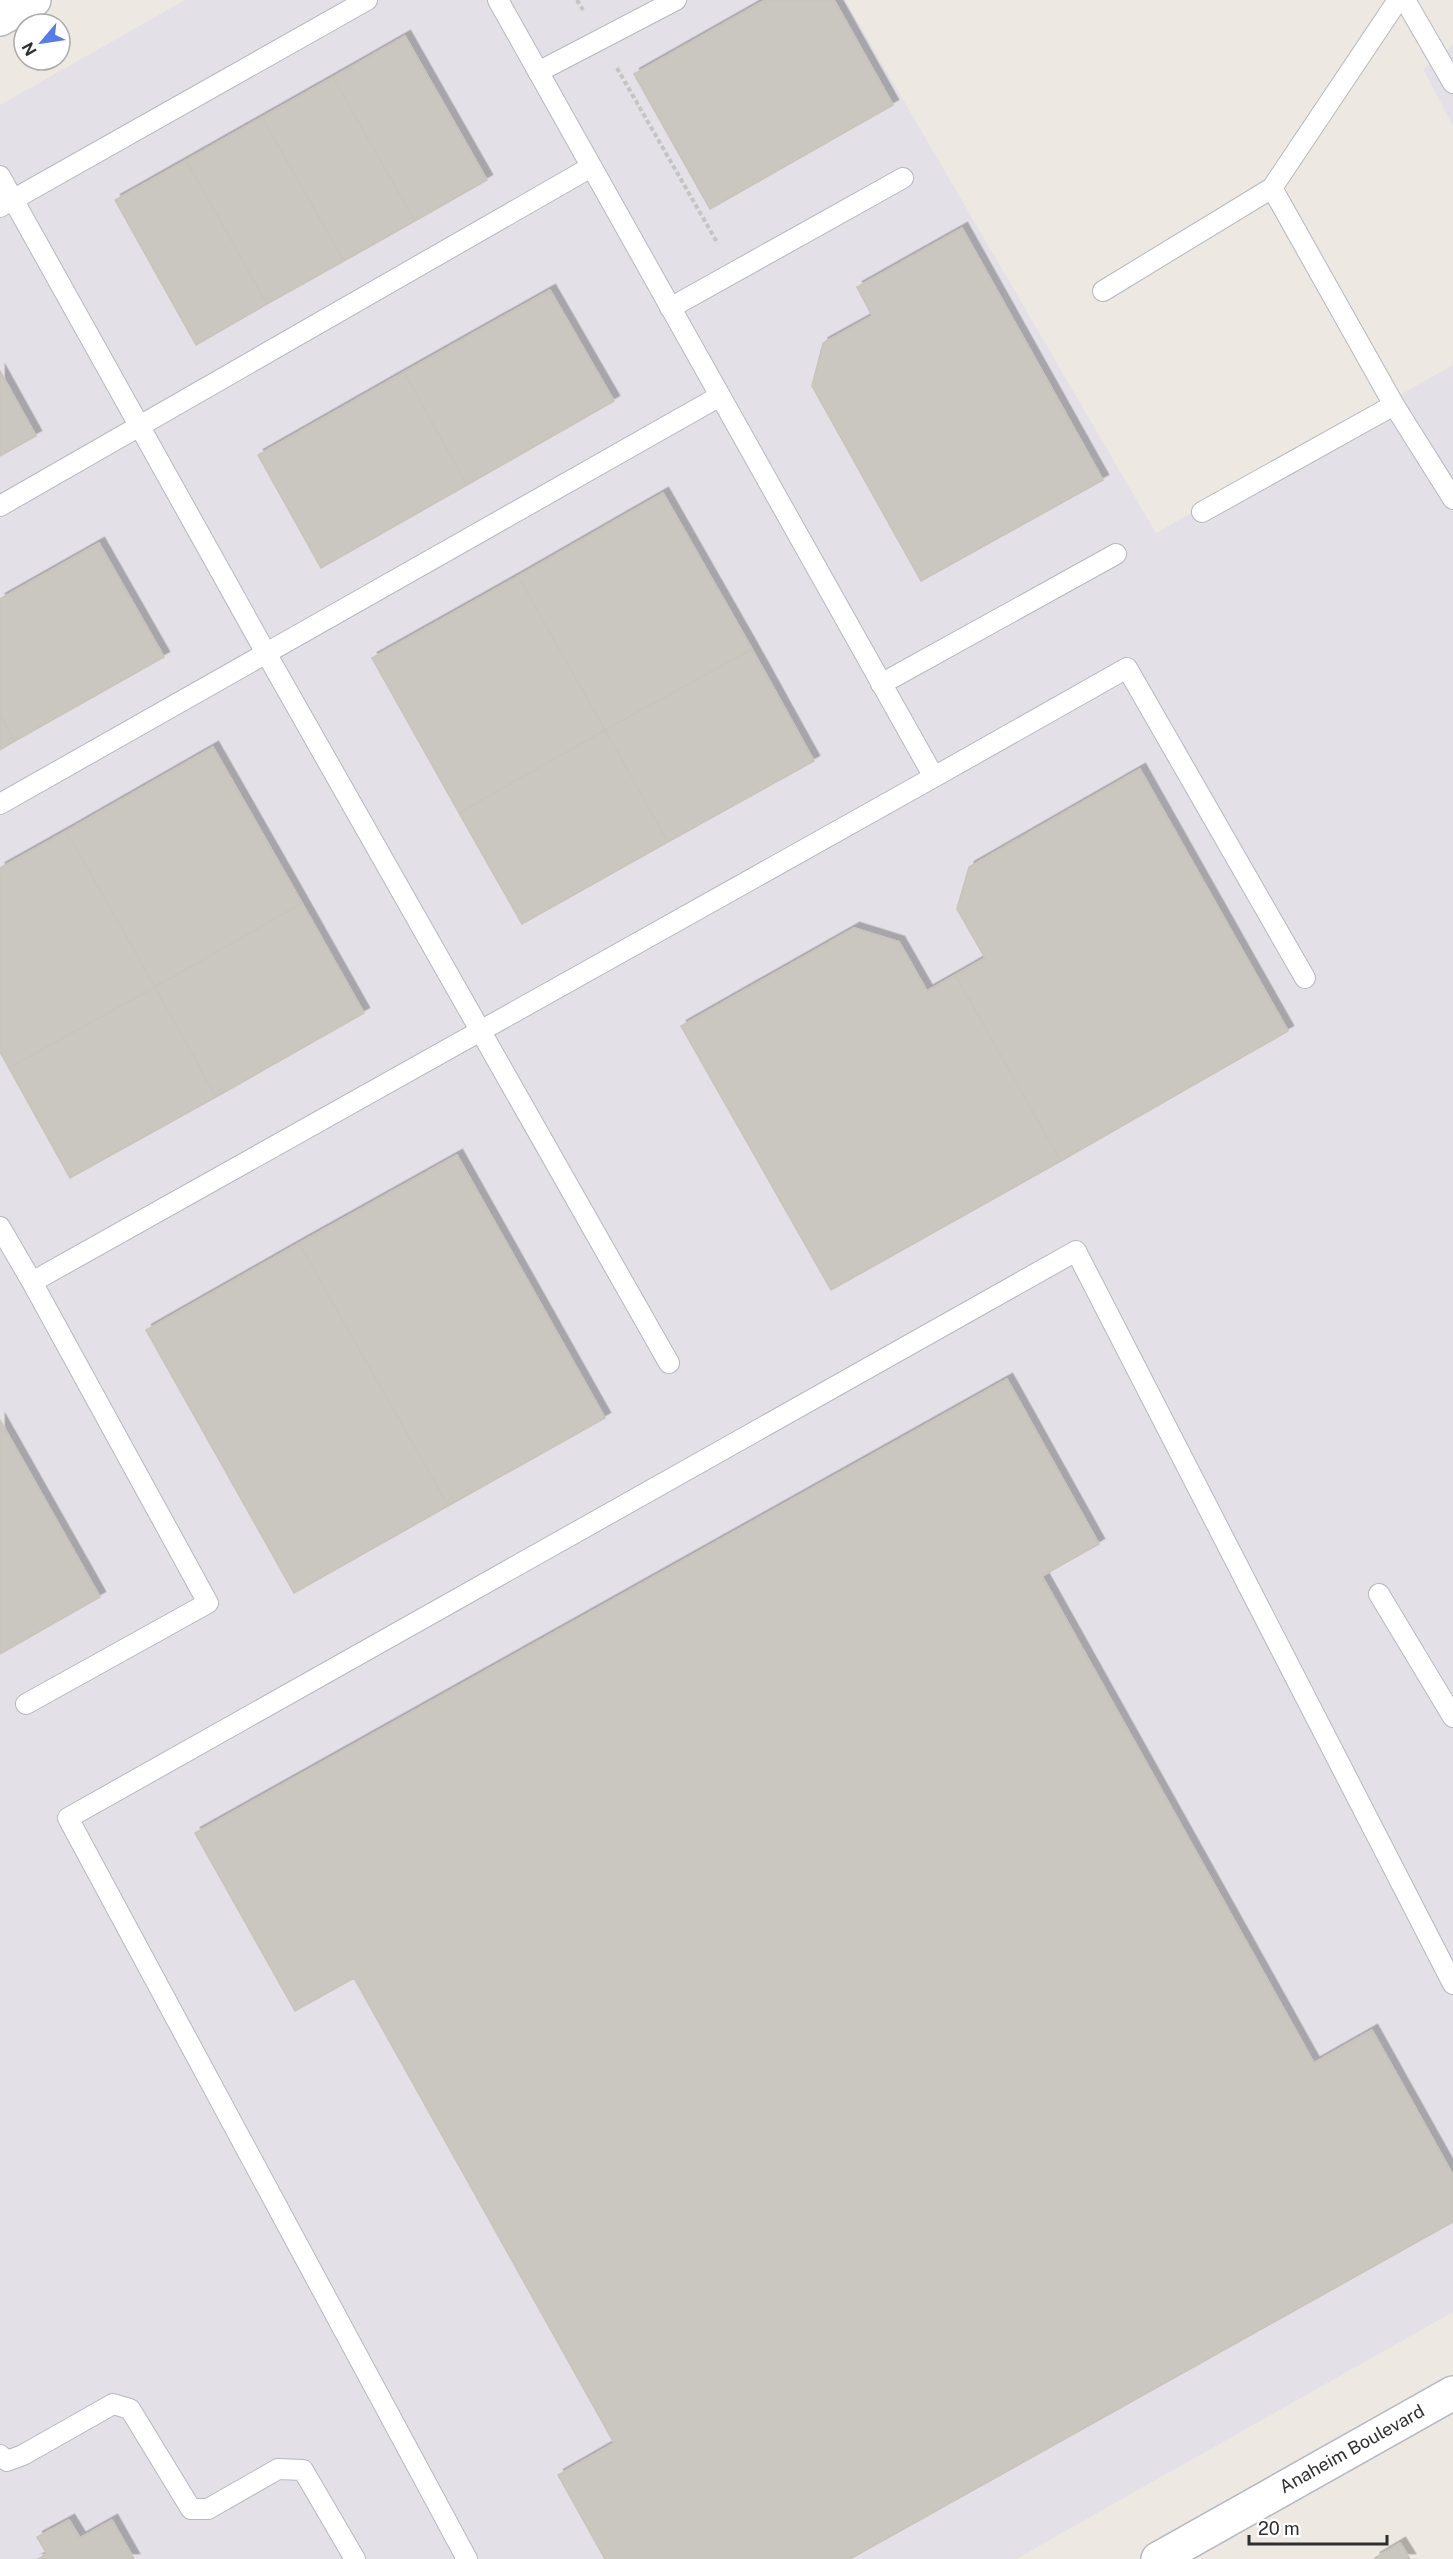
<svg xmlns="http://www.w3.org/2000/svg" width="1453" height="2559" font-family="'Public Sans',sans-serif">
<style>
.industrial{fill:#e3e1e7}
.building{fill:#cac6c0;stroke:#c9c3bb;stroke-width:1.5;filter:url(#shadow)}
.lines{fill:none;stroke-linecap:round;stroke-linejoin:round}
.lane-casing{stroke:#b5b8c0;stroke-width:22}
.street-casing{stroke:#b5b8c0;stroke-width:36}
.secondary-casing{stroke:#b5b8c0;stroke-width:36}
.path{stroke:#c4c4c4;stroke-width:4;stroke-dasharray:4.5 3;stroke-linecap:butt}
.lane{stroke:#fff;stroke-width:20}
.street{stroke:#fff;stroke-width:33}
.secondary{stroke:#fff;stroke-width:33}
.labels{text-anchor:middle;stroke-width:6;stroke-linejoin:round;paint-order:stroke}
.street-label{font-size:18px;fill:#2e2e2e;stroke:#fff}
</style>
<defs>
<filter id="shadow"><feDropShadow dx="5.5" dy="-5.5" stdDeviation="0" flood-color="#0004"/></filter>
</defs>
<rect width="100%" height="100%" fill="#ede8e2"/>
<path class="industrial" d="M185 0H845L1156 533 1453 365V2312L1016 2559H0V105Z
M1453 45V126L1423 69Z"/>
<path class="building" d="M765 0H834L893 105 710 209 634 74Z
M405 36 487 180 415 221 333 77Z
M333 77 415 221 344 261 262 117Z
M262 117 344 261 267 304 186 160Z
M186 160 267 304 196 345 115 200Z
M962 228 1103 480 921 581 812 386 823 343 872 316 857 287Z
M550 290 614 401 467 485 404 372Z
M0 371 36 436 0 456Z
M404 372 467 485 321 568 258 455Z
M663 493 752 649 605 730 518 576Z
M99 543 164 657 15 741 0 714V599Z
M518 576 605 730 459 813 372 658Z
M752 649 814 761 668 842 605 730Z
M0 714 15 741 0 750Z
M605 730 668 842 522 924 459 813Z
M213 747 302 903 155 987 66 831Z
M1140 769 1288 1031 1061 1161 955 975 985 958 957 909 969 867Z
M66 831 155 987 9 1068 0 1052V868Z
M302 903 364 1013 216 1097 155 987Z
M854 928 899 942 927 991 955 975 1061 1161 831 1290 681 1026Z
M155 987 216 1097 70 1178 9 1068Z
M457 1155 605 1418 448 1506 299 1243Z
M299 1243 448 1506 294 1593 146 1330Z
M1007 1379 1099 1544 1042 1576 1314 2063 1372 2030 1453 2175V2222L850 2559H605L558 2475 614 2443 354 1978 295 2011 195 1833Z
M0 1420 100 1597 0 1654Z
M69 2520 80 2538 112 2520 134 2559H38L47 2554 37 2537Z
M1400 2543 1410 2559H1375V2558Z"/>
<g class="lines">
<g class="lane-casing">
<path id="lane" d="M1405 0 1453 83
M538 72 676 0
M0 176 266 653 669 1363
M1272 188 1398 0
M0 207 367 0
M1103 291 1272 188 1394 405
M670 308 903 178
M0 506 591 167
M1202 512 1394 405 1453 499
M881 684 1116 554
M934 777 1127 668 1305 978
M0 804 720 396
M0 1227 32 1282 934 777 498 0
M1379 1594 1453 1717
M26 1704 208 1603 32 1282
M0 2455 7 2461 23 2455 113 2404 130 2409 191 2509H208L278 2469 303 2470 355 2559
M467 2559 68 1818 1076 1251 1453 1984"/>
</g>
<g class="street-casing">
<path id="street" d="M0 19 34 0"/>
</g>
<g class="secondary-casing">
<path id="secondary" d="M1158 2559 1453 2393"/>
</g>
<path class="path" d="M577 0 583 10
M617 68 718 244"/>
<use href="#lane" class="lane"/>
<use href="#street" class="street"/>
<use href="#secondary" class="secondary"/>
</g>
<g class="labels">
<g class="street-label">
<text transform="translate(1352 2449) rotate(-29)" y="6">Anaheim Boulevard</text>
</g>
</g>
<g transform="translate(42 42) rotate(241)"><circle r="28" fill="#ffffff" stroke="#ababab" stroke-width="1.5"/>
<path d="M0-4.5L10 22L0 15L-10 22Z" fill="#557ce8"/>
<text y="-9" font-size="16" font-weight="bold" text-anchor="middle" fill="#2e2e2e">N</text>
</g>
<path d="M1249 2535v9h138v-9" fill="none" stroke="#2e2e2e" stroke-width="3"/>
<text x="1258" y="2535" font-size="18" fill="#2e2e2e" stroke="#ffffff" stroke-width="4.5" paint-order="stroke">20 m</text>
</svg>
